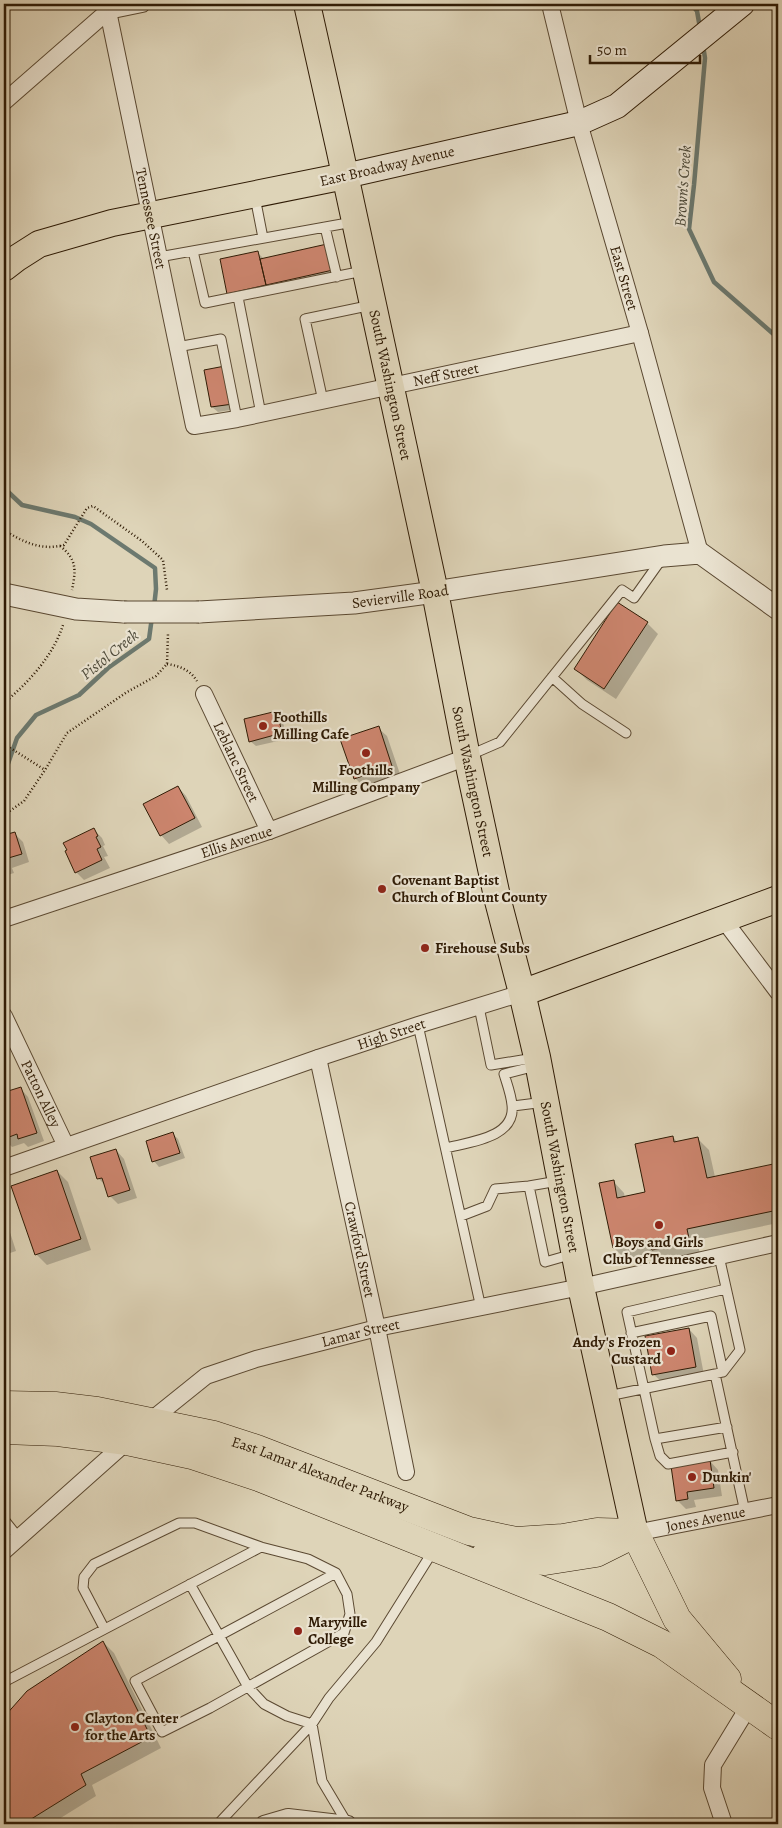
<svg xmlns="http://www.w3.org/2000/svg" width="782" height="1828" font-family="Alegreya,serif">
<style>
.shadow{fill:#0003}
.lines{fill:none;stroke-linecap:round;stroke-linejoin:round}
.stream{stroke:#6c796f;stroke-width:4.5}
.building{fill:#cc856e;stroke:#2f1b05}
.service-casing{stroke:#5b4932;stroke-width:11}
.minor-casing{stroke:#5b4932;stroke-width:18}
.tertiary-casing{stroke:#5b4932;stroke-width:23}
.secondary-casing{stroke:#2f1b05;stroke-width:26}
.primary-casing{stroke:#2f1b05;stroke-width:28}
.trunk-casing{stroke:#2f1b05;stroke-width:29}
.path{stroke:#2f1b05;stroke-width:2.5;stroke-dasharray:1 2.5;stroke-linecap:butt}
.service{stroke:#eae3d1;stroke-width:9}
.minor{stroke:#eae3d1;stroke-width:16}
.tertiary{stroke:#eae3d1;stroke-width:21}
.secondary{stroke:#eae3d1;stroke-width:24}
.primary{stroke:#ded4b8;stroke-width:26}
.trunk{stroke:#ded4b8;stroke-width:28}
.tertiary-bridge-casing{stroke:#5b4932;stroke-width:23;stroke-linecap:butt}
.tertiary-bridge{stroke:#eae3d1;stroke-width:21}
.poi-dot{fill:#8f2418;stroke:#eae3d1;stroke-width:2}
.labels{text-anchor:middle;stroke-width:4.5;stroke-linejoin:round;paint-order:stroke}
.street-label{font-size:15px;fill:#2f1b05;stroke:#eae3d1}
.poi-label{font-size:15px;font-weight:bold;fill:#2f1b05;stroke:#eae3d1;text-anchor:start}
.water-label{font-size:16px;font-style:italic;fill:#4d4a3a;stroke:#eae3d1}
</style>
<rect width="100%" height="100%" fill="#ded4b8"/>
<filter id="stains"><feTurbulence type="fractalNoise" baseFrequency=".004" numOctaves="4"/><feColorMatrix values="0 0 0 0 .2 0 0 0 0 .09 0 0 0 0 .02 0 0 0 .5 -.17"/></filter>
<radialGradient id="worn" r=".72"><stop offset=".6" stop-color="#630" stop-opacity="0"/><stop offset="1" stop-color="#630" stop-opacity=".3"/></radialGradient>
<path class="shadow" d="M327 246 334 272 273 293 237 302 228 293 258 253 264 259Z
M206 371 237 409 218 412 212 407Z
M647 623 658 634 616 699 587 680 576 669Z
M276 713 282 718 287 739 256 746 250 741Z
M378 728 387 736 400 774 363 786 355 778Z
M178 787 186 796 202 827 169 844 161 835Z
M94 830 102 838 105 845 103 846 108 856 104 857 110 868 84 880 76 872Z
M14 833 23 842 29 862 12 868 14 873 4 876V837Z
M20 1088 28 1097 44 1141 28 1147 24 1143 12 1147 4 1139V1120L6 1119 4 1109 11 1107Z
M173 1134 178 1139 185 1158 159 1167 154 1161Z
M673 1137 678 1143 698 1139 709 1150 715 1177 778 1164V1223L697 1240 700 1254 664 1261 655 1252 625 1259 614 1248 613 1181 624 1193 625 1198 646 1193Z
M116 1150 124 1159 137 1198 118 1204 110 1196 106 1186 98 1178Z
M57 1171 68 1182 91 1250 47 1265 36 1254Z
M4 1219 7 1223 16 1251 4 1255Z
M689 1329 697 1338 704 1375 662 1382 653 1374Z
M710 1461 718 1470 722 1496 694 1500 696 1507 686 1509 677 1500Z
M103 1642 114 1653 161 1748 92 1785 96 1796 51 1824H4V1718L27 1692Z"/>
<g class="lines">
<path class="stream" d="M691 4 697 11 700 28
M703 45 705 58 694 185 689 229 714 282 778 338
M4 488 22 505 75 517 91 524 155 568 156 589 154 607
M4 775 17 738 36 715 79 695 108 668 149 639 152 617"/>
</g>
<path class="building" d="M327 244 333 270 266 285 260 259Z
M258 251 266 285 227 294 220 259Z
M225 366 233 404 211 407 204 370Z
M617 602 648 622 604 689 574 669Z
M277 711 282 733 249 742 244 719Z
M379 726 392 766 354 779 340 739Z
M178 786 195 818 160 836 143 804Z
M94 828 98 836 96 837 101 847 97 849 102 860 75 873 65 851 67 850 63 843Z
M15 832 22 854 5 859 7 865 4 866V835Z
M21 1087 37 1133 18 1139 17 1134 4 1139V1108L9 1106 5 1092Z
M173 1132 180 1153 152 1162 146 1141Z
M673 1136 674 1142 698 1137 707 1178 778 1163V1210L687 1229 690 1243 652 1250 649 1241 613 1248 599 1183 614 1180 617 1198 645 1192 635 1144Z
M116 1149 130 1190 108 1197 102 1178 97 1179 90 1157Z
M57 1170 81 1239 35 1255 11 1186Z
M4 1227 9 1243 4 1244Z
M689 1328 696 1367 652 1375 645 1336Z
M710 1460 714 1488 687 1492 688 1499 676 1501 671 1466Z
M103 1641 151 1737 81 1774 86 1785 28 1821 30 1824H4V1717L27 1691Z"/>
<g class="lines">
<g class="service-casing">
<path id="service" d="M255 197 263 238
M325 227 337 277
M193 251 205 303 363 271
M159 257 353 222
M238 297 261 414
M177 347 221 339 237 419
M323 401 305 319 372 305
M552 677 582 704 626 733
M470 755 500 742 622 590 634 598 661 560
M479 1007 491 1065 534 1058
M418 1025 481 1308
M513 1106 545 1102
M446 1148C469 1142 516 1138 512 1105 511 1094 507 1084 504 1074L536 1066
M558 1181 529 1186 545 1262 573 1254
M461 1216 487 1206 495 1189 529 1186
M726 1289 627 1312 655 1439 727 1427
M631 1333 711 1316 723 1372
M715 1374 745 1512
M608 1396 715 1374 723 1372 740 1350 719 1256
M655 1439 660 1456 668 1464 733 1452
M6 1522 18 1537
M190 1584 248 1687 264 1704 287 1716 312 1724 322 1781 347 1823
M104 1628 83 1588 84 1577 94 1564 179 1523H195L261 1547
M4 1682 261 1547 308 1559 336 1573 347 1594 350 1614 344 1633 210 1708 162 1732 135 1681 336 1573
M218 1824 312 1724 329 1698 376 1642 433 1551"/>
</g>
<g class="minor-casing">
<g id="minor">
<path id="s1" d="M550 4 579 123 640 333 700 553"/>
<path id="s2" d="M108 11 194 426 237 419 640 333"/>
<path d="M4 102 108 11 142 4"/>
<path id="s3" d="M204 694 269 831"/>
<path id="s4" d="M4 919 269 831 467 757"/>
<path d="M723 919 778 992"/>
<path id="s5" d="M4 1016 66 1146"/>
<path id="s6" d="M318 1058 377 1328 406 1472"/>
<path id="s7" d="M4 1168 318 1058 418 1025 522 993"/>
<path id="s8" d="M635 1533 778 1505"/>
<path id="s9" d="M4 1551 150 1421 206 1376 256 1359 377 1328 581 1287 778 1243"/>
<path d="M264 1824 288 1817 348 1824"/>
<path d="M724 1824 712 1788 713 1765 749 1706"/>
</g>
</g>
<g class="tertiary-casing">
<g id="tertiary">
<path d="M4 594 76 609 124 612"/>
<path id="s10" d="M199 612 354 603 435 592 664 556 700 553 778 609"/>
</g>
</g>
<g class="secondary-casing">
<path id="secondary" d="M345 176 579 123 617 106 742 4"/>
</g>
<g class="primary-casing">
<g id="primary">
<path id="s11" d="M307 4 339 147 435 592 467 757 498 901 522 993 537 1057 581 1287 635 1533"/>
<path d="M4 268 17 258 39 244 112 223 345 176"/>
<path d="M522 993 778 899"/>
</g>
</g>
<g class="trunk-casing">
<g id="trunk">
<path id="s12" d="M4 1405 55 1406 97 1411 214 1435 257 1449 469 1531 516 1541 563 1538 597 1532 635 1533"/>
<path d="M4 1430 58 1432 127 1441 192 1455 261 1478 608 1617 662 1644 778 1726"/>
<path d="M635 1533 677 1619 727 1679"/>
<path d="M485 1556 545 1561 596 1553 632 1535"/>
</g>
</g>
<path class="path" d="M4 530C23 542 41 551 64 545L87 508 93 506 142 541 163 560 167 590
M60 546C77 559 76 570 72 590
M167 664C180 666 190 670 197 681
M4 703C29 682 53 656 63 625
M4 744 45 770
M4 815 24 801 45 770 67 733 127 692 156 676 167 664 168 633"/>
<use href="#service" class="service"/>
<use href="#minor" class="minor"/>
<use href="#tertiary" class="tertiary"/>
<use href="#secondary" class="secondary"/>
<use href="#primary" class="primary"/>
<use href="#trunk" class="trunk"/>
<g class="tertiary-bridge-casing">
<path id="tertiary-bridge" d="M124 612H199"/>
</g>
<use href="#tertiary-bridge" class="tertiary-bridge"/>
</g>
<g class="poi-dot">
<circle cx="263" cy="726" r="5"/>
<circle cx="366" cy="753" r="5"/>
<circle cx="382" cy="889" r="5"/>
<circle cx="425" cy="948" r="5"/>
<circle cx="659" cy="1225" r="5"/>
<circle cx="671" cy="1351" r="5"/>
<circle cx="692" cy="1477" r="5"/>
<circle cx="298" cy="1631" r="5"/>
<circle cx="75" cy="1727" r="5"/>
</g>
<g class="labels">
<g class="street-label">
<text transform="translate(387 166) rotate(-13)" y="5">East Broadway Avenue</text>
<text dy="5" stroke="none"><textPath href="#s2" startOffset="212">Tennessee Street</textPath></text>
<text dy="5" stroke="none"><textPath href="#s1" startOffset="284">East Street</textPath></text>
<text dy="5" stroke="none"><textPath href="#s2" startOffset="681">Neff Street</textPath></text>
<text dy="5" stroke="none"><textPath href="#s11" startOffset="390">South Washington Street</textPath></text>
<text dy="5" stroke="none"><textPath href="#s10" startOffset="202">Sevierville Road</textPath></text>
<text dy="5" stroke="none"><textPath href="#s3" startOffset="75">Leblanc Street</textPath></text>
<text dy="5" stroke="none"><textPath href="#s11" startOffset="795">South Washington Street</textPath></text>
<text dy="5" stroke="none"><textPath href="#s4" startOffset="245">Ellis Avenue</textPath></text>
<text dy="5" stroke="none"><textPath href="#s7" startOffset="410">High Street</textPath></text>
<text dy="5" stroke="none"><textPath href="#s5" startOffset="86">Patton Alley</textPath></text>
<text dy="5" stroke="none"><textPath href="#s11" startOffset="1200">South Washington Street</textPath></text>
<text dy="5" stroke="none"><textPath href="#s6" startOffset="196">Crawford Street</textPath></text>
<text dy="5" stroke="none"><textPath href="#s9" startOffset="428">Lamar Street</textPath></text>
<text dy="5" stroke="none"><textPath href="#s12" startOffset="326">East Lamar Alexander Parkway</textPath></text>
<text dy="5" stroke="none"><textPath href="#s8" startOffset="72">Jones Avenue</textPath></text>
</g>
<g class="poi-label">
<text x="273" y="722">Foothills<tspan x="273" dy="17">Milling Cafe</tspan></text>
<text x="366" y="775" text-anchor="middle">Foothills<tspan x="366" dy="17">Milling Company</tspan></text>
<text x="392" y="885">Covenant Baptist<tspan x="392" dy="17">Church of Blount County</tspan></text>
<text x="435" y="953">Firehouse Subs</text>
<text x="659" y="1247" text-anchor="middle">Boys and Girls<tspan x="659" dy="17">Club of Tennessee</tspan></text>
<text x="661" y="1347" text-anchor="end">Andy's Frozen<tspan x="661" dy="17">Custard</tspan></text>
<text x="702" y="1482">Dunkin'</text>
<text x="308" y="1627">Maryville<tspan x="308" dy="17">College</tspan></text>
<text x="85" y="1723">Clayton Center<tspan x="85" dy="17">for the Arts</tspan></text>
</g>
<g class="water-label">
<text transform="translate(682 186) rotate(-86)" y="6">Brown's Creek</text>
<text transform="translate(109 654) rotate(-39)" y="6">Pistol Creek</text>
</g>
</g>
<rect width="782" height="1828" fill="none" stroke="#ded4b8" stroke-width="20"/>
<rect x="5" y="5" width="772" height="1818" fill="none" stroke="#2f1b05" stroke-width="2.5"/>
<rect x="10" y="10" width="762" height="1808" fill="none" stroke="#2f1b05"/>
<path d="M590 55v8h110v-8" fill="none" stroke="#2f1b05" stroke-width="2.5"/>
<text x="597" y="55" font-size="15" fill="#2f1b05" stroke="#eae3d1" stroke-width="4" paint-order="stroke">50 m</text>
<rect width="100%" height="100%" filter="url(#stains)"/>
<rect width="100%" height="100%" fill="url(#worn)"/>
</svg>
